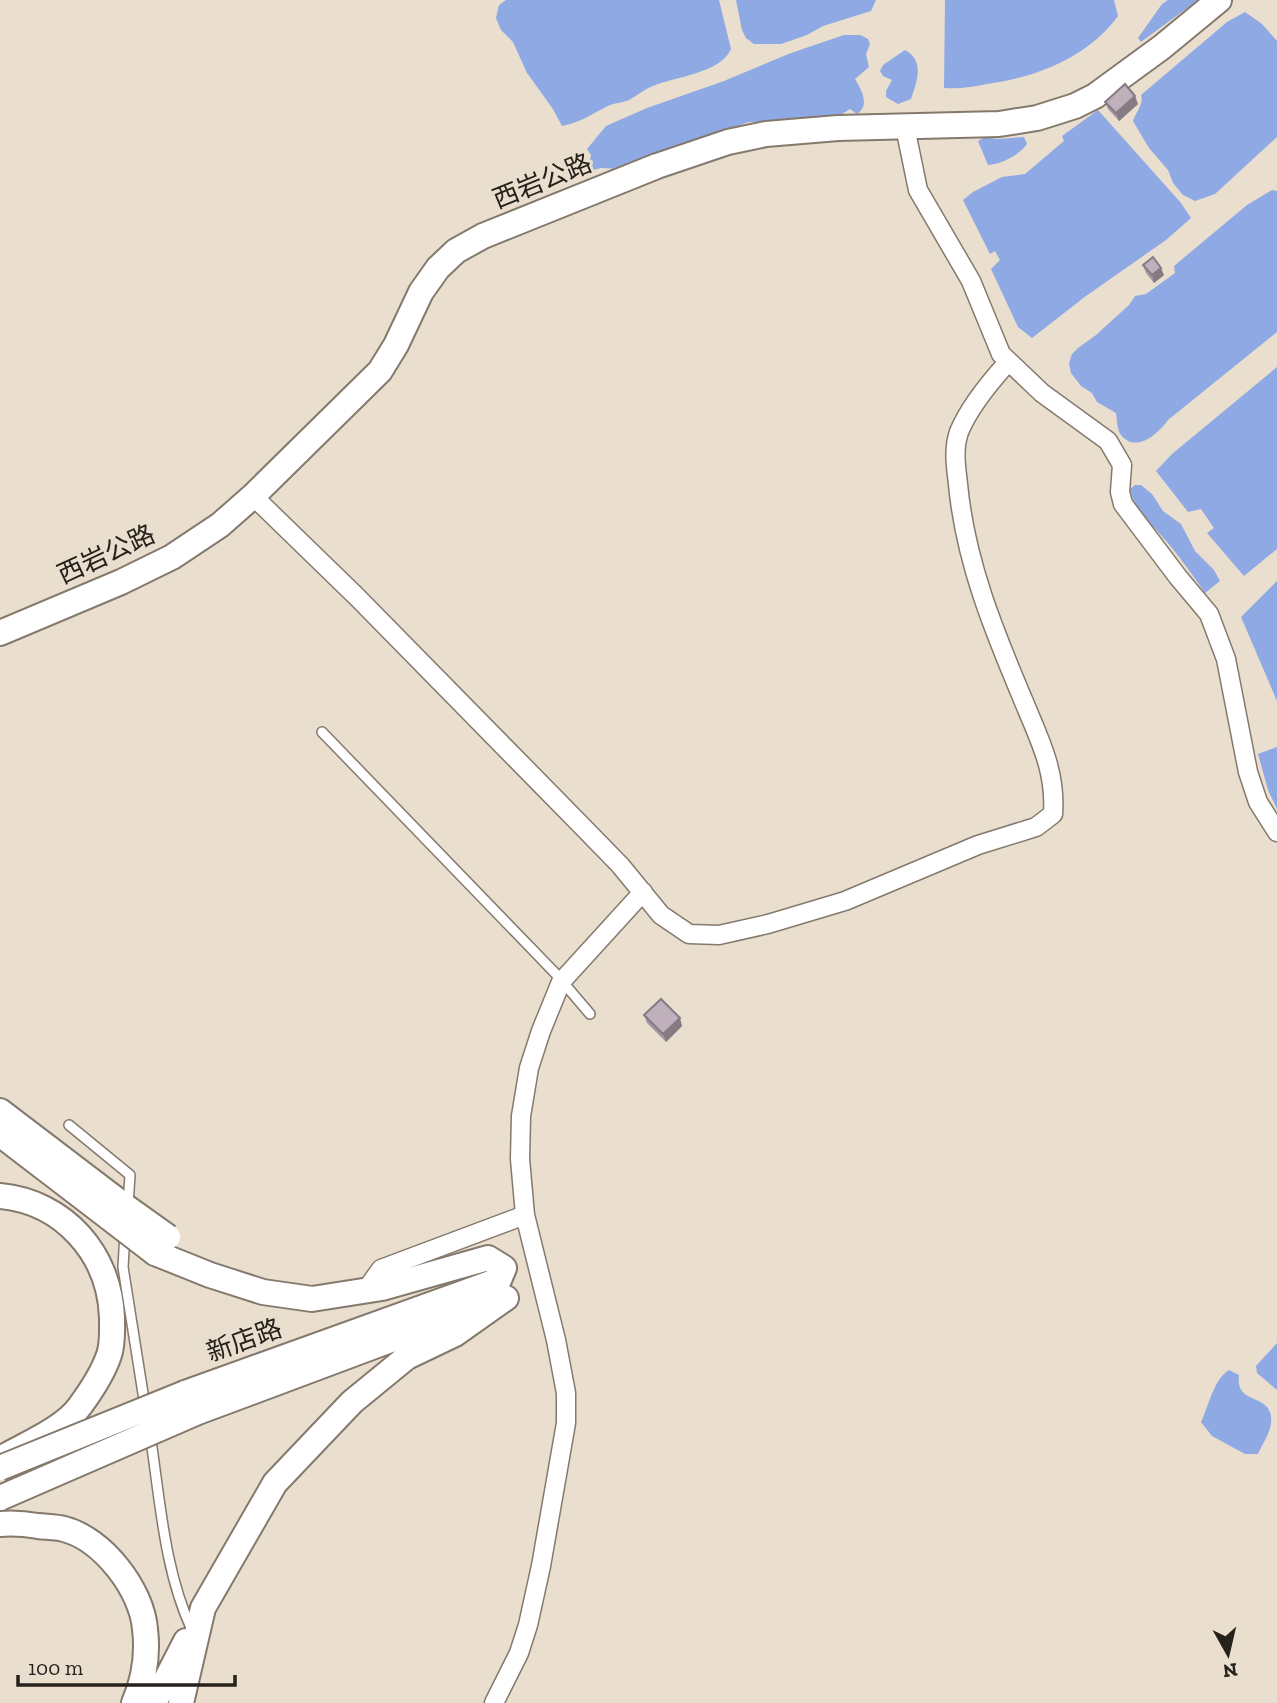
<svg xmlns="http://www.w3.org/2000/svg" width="1277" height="1703" font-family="'Zilla Slab','Noto Sans SC',serif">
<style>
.water{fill:#8ea9e3}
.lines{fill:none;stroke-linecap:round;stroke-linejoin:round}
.lane-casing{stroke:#84796c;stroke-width:12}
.street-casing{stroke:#84796c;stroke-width:21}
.secondary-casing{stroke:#84796c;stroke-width:28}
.lane{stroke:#fff;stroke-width:9}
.street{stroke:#fff;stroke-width:18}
.secondary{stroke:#fff;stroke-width:24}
.secondary-bridge-casing{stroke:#84796c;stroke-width:28;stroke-linecap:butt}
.secondary-bridge{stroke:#fff;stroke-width:24}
.wall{fill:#a497a1}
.shaded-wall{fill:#867b83}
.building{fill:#bfb0bb;stroke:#867b83;stroke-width:2}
.labels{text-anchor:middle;stroke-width:6;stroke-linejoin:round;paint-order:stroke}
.street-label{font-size:26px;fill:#25211b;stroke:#eadecf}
</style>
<rect width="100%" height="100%" fill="#eadecf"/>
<path class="water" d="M506 0H719L731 49C721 73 674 77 653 86 644 89 637 96 629 100 622 103 614 103 608 106 592 114 579 123 562 126L553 109 527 73 513 42 501 30 496 18 499 5Z
M736 0H876L871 11 823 26 807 35 781 44H754L746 38 742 30Z
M945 0H1114L1118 16C1087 58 1037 77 987 84 972 87 960 89 944 88Z
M1168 0H1198L1141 42 1138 38 1162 4Z
M1245 12 1262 24 1277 41V137L1215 194 1195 201 1183 195 1173 183 1168 170 1149 148 1133 121C1136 112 1144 104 1141 95L1227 22Z
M844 35H860L868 39 870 44 866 54 869 67 855 79C862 91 870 105 857 114L850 109 834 119 749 122 679 145 621 169 601 168 593 170 589 165 591 155 587 149 606 126 647 108 724 81 791 53Z
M905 50C925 61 917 81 911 99L898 104 886 97V91L892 80 883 76 880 71 883 65Z
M1098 110 1181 203 1191 218 1166 240 1086 296 1032 338 1018 327 991 269 1000 260 995 251 990 254 963 200 973 192 1002 177 1025 174 1064 141 1062 136Z
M985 137 997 139 1024 137 1027 144C1019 155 1002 164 988 165L978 141Z
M1272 190 1277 191V332L1168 420C1159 433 1136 454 1121 435 1117 430 1117 420 1116 413L1097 402 1092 393 1081 386 1071 373 1069 363 1072 354 1078 348 1096 335 1129 305 1135 296 1146 294 1175 273 1174 266 1247 205Z
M1277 367V549L1244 576 1207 533 1214 528 1201 509 1188 512 1156 471 1172 454Z
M1135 485H1141L1152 494 1163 511 1181 524 1195 551 1214 570 1220 581 1205 593C1195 578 1183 562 1172 548 1157 528 1135 515 1130 489Z
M1277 581V701L1241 617Z
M1277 747V809L1268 790 1258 754Z
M1277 1343V1390L1257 1373 1256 1366Z
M1229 1370 1239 1375C1235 1405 1267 1393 1271 1416 1273 1430 1263 1442 1258 1454H1245L1212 1436 1201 1422C1209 1406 1213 1380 1229 1370Z"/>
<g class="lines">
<g class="lane-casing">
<path id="lane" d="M322 732 556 974 590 1014
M69 1125 130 1175 128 1205
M125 1233 123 1267 145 1406
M150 1434C160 1498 164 1571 192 1630"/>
</g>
<g class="street-casing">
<path id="street" d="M905 127 918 190 971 281 1001 354 1042 393 1108 441 1122 465 1120 492 1123 504 1178 577 1209 614 1226 659 1248 772 1258 802 1277 832
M253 496 357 597 579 823 620 865 661 915 689 934 719 935 768 924 845 901 978 845 1036 827 1053 814C1056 771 1040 741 1024 702 994 631 965 561 958 484 956 467 953 449 959 432 969 407 990 382 1008 362
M366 1290 381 1269 525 1215
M494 1703 519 1653 528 1625 541 1566 566 1423V1393L556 1340 525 1215 520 1159 521 1116 529 1068 541 1031 561 982 643 892"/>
</g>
<g class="secondary-casing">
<path id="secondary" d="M0 633 121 582 172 557 220 525 253 496 380 371 396 345 421 292 438 268 456 251 483 236 657 166 728 142 766 134 838 128 999 124 1037 118 1075 106 1095 96 1162 47 1219 0
M0 1111 126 1207
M0 1134 116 1223
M0 1196C64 1202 110 1254 112 1318 112 1329 113 1344 109 1355 103 1373 91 1391 80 1406 64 1429 24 1445 0 1459
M155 1253 210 1275 263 1292 312 1299 382 1288 488 1258 504 1268 499 1280 185 1393
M198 1412 479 1307
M0 1524C12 1523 26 1524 38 1526 46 1527 56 1527 64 1529 103 1539 142 1590 145 1629 148 1654 144 1680 134 1703
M154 1703 186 1641
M181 1703 203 1608 275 1483 352 1402 407 1357 455 1334 506 1298"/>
</g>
<use href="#lane" class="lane"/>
<use href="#street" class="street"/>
<use href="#secondary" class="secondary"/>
<g class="secondary-bridge-casing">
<path id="secondary-bridge" d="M126 1207 168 1237
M116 1223 155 1253
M0 1468 185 1393
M0 1498 198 1412"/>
</g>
<use href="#secondary-bridge" class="secondary-bridge"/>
</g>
<path class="wall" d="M1105 102 1138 104 1119 121 1108 109Z
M1143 265 1164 275 1154 283 1146 273Z
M644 1015 682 1026 666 1042 647 1023Z"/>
<path class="shaded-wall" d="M1135 96 1138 104 1119 121 1116 113Z
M1161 268 1164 275 1154 283 1152 275Z
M680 1018 682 1026 666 1042 663 1034Z"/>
<path class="building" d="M1125 84 1135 96 1116 113 1105 102Z
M1153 257 1161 268 1152 275 1143 265Z
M661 999 680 1018 663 1034 644 1015Z"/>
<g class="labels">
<g class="street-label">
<text transform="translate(542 181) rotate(-22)" y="9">西岩公路</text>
<text transform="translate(106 554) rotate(-25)" y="9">西岩公路</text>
<text transform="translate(244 1340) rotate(-20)" y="9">新店路</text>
</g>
</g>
<g transform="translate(1228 1654) rotate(172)" stroke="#eadecf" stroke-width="5" paint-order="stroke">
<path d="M0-5L12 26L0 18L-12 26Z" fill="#25211b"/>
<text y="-10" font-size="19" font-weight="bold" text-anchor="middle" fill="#25211b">N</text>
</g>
<path d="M18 1675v10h217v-10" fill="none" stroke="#25211b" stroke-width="3.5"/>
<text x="28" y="1675" font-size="21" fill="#25211b" stroke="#eadecf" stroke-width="5" paint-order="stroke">100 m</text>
</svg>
